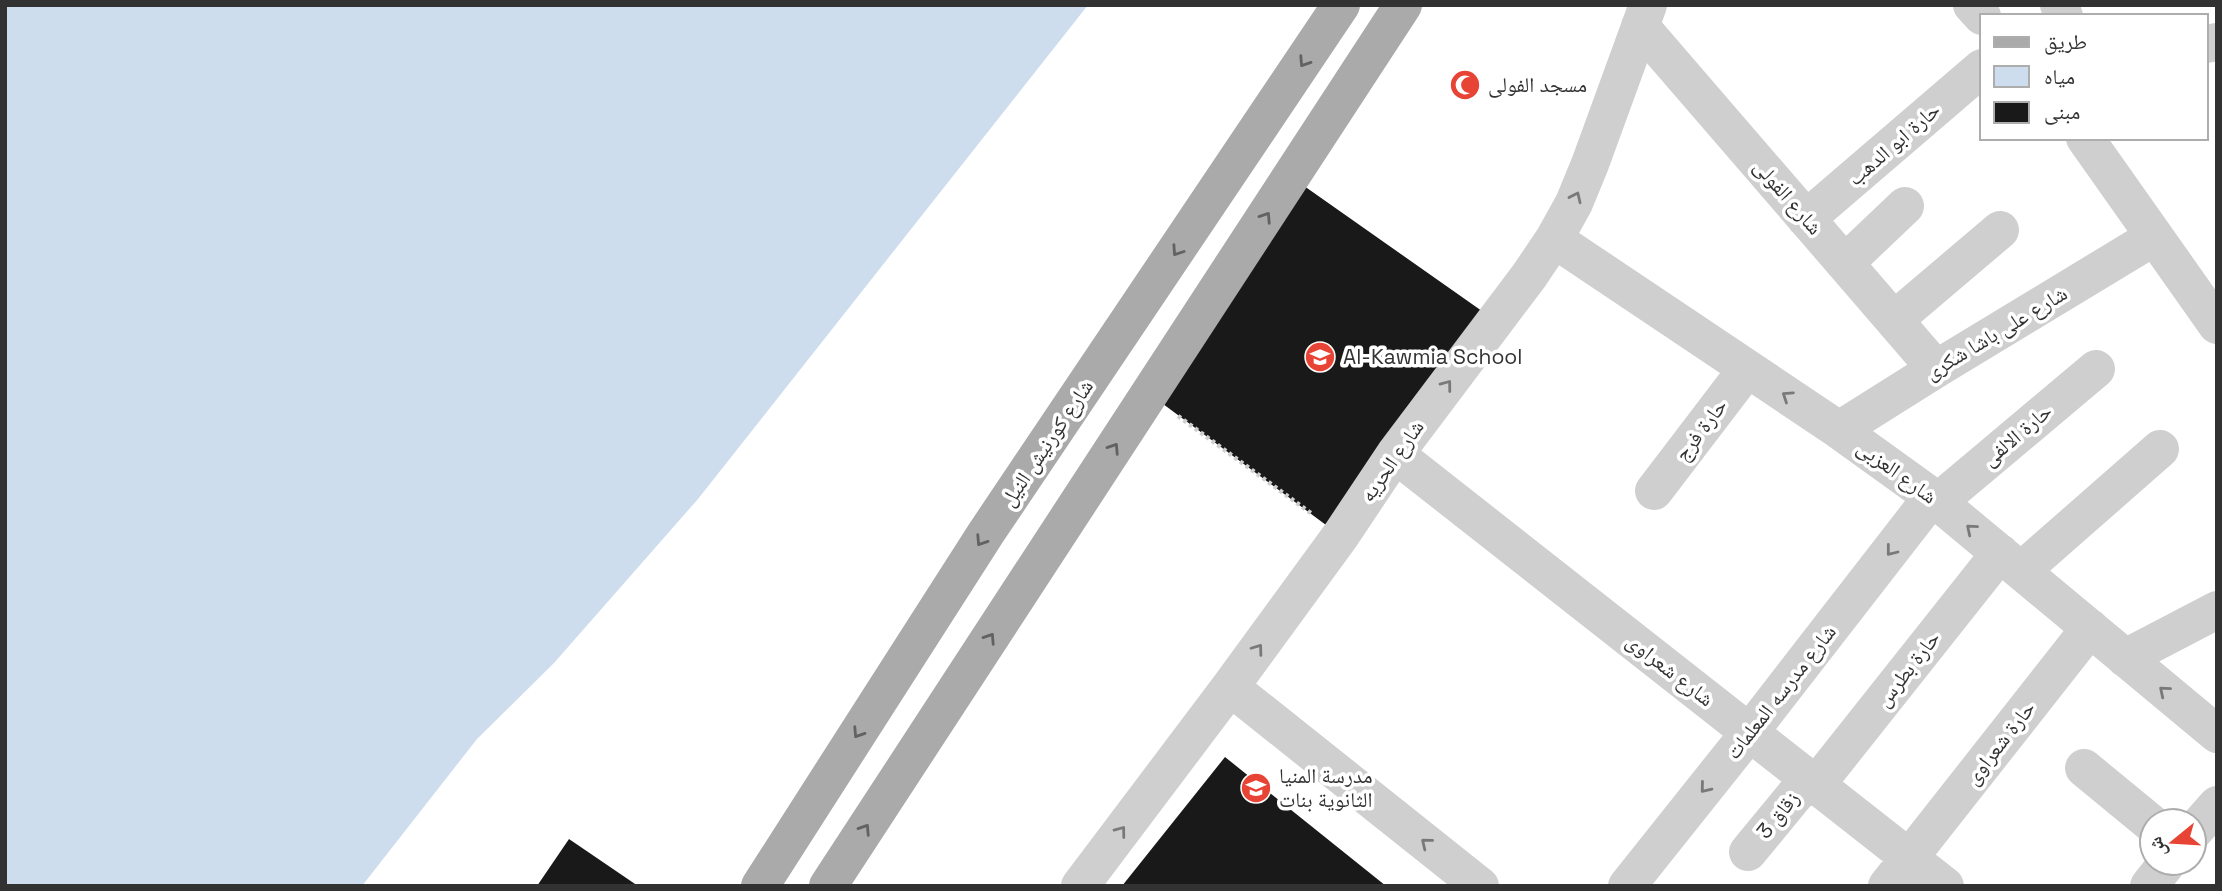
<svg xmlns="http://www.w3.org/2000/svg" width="2222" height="891" font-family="'Space Grotesk','Noto Naskh Arabic',sans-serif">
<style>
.water{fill:#ceddee}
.building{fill:#191919}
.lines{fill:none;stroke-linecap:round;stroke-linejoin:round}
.path{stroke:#cfcfcf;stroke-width:4.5;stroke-dasharray:3.5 3.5;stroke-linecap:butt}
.minor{stroke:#cfcfcf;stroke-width:38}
.major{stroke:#aaa;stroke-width:38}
.oneway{stroke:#626262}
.oneway2{stroke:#797979}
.labels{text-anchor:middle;stroke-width:7;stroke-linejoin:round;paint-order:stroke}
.poi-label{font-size:21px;fill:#323232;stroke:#fff;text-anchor:start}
.street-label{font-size:21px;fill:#323232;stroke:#fff}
</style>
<rect width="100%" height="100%" fill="#fff"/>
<path class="water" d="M5 5H1088L698 499 554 663 477 739 362 886H5Z"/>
<path class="building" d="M1297 181 1489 316 1330 528 1155 398Z
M1225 757 1386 886H1122Z
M569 839 638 886H537Z"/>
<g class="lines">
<path class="path" d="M1178 416 1312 514"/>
<path class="minor" d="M1972 5 1982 16
M2059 5 2064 16
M1640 26 1936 369
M2206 44 2217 42
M2085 138 2217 325
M1806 219 1982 68
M1554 239 1839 430 1932 497 2217 734
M1845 263 1905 206
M1894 320 2000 230
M1839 430 1936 369 2154 237
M1395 454 1945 886
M1654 491 1747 369
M1939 501 2096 369
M2021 571 2160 449
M2125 658 2217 610
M1230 687 1480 886
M2084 768 2152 824
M1816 785 2000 553
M2194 831 2217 805
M1748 852 1808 779
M1080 886 1230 687 1341 535 1395 454 1529 276 1554 239 1574 203 1590 164 1648 5
M1627 886 1749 733 1932 497
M1887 886 2090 628
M2149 886 2167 863"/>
<path class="major" d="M760 886 986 533 1341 5
M828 886 1403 5"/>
</g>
<defs><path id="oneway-chevron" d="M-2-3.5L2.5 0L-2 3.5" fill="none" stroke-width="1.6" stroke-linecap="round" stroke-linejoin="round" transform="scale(1.75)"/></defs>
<g class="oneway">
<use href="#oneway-chevron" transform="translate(1304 62) rotate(123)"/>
<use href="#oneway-chevron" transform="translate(1266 217) rotate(-57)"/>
<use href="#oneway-chevron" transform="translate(1177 251) rotate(124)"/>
<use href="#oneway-chevron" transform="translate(1114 448) rotate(-57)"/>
<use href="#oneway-chevron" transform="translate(981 541) rotate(123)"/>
<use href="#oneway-chevron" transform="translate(990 638) rotate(-57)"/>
<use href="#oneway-chevron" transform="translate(858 733) rotate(123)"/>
<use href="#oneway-chevron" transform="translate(865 829) rotate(-57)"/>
</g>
<g class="oneway2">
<use href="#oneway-chevron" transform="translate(1576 197) rotate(-65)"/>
<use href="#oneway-chevron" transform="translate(1447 385) rotate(-53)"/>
<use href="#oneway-chevron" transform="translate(1787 396) rotate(-146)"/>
<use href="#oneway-chevron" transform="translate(1971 529) rotate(-140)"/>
<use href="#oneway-chevron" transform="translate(1891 551) rotate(128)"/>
<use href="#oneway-chevron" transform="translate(1258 649) rotate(-54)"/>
<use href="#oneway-chevron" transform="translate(2164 691) rotate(-140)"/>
<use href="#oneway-chevron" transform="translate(1705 788) rotate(129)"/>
<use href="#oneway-chevron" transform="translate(1121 831) rotate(-53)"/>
<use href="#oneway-chevron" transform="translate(1426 843) rotate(-141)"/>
</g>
<defs>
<g id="mosque-disc" transform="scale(1.575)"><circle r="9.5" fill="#e84436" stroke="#fff"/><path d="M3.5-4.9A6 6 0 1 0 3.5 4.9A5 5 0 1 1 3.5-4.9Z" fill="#fff"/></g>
<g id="school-disc" transform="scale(1.575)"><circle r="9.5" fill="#e84436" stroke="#fff"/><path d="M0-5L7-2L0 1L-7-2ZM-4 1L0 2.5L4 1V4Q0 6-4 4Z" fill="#fff"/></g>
</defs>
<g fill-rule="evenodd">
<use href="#mosque-disc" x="1465" y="85"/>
<use href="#school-disc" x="1320" y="357"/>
<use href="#school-disc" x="1256" y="788"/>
</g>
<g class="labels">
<g class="poi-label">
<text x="1488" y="92">مسجد الفولى</text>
<text x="1343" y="364">Al-Kawmia School</text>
<text x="1279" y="783">مدرسة المنيا<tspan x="1279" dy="24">الثانوية بنات</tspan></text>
</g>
<g class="street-label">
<text transform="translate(1894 144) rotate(-41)" y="7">حارة ابو الدهب</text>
<text transform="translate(1788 197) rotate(49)" y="7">شارع الفولى</text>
<text transform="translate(1996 333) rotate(-31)" y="7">شارع على باشا شكرى</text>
<text transform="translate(1701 430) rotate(-53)" y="7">حارة فرج</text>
<text transform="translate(2017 435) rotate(-40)" y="7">حارة الالفى</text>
<text transform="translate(1047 443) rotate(-56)" y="7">شارع كورنيش النيل</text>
<text transform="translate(1392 461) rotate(-55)" y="7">شارع الحريه</text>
<text transform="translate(1897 472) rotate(36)" y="7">شارع العزبى</text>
<text transform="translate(1908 669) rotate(-52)" y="7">حارة بطرس</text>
<text transform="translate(1670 670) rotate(38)" y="7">شارع شعراوى</text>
<text transform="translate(1781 692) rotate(-52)" y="7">شارع مدرسه المعلمات</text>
<text transform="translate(2000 743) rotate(-52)" y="7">حارة شعراوى</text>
<text transform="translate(1778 815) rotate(-51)" y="7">زقاق 3</text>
</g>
</g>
<rect width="2222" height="891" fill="none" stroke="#323232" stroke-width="14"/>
<rect x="1980" y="14" width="228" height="126" fill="#ffffff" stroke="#adadad" stroke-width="2"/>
<rect x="1994" y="37" width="35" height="10" fill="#aaaaaa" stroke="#adadad" stroke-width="2"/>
<text x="2044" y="49" font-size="21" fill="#323232">طريق</text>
<rect x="1994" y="66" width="35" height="21" fill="#ceddee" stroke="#adadad" stroke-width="2"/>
<text x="2044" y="84" font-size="21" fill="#323232">مياه</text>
<rect x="1994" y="102" width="35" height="21" fill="#191919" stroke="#adadad" stroke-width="2"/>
<text x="2044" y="119" font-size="21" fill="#323232">مبنى</text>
<g transform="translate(2173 842) rotate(252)"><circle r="33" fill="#ffffff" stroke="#adadad" stroke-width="2"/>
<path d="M0-5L12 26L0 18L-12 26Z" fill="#e84436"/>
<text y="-10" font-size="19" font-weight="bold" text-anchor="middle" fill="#323232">ش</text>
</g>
</svg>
